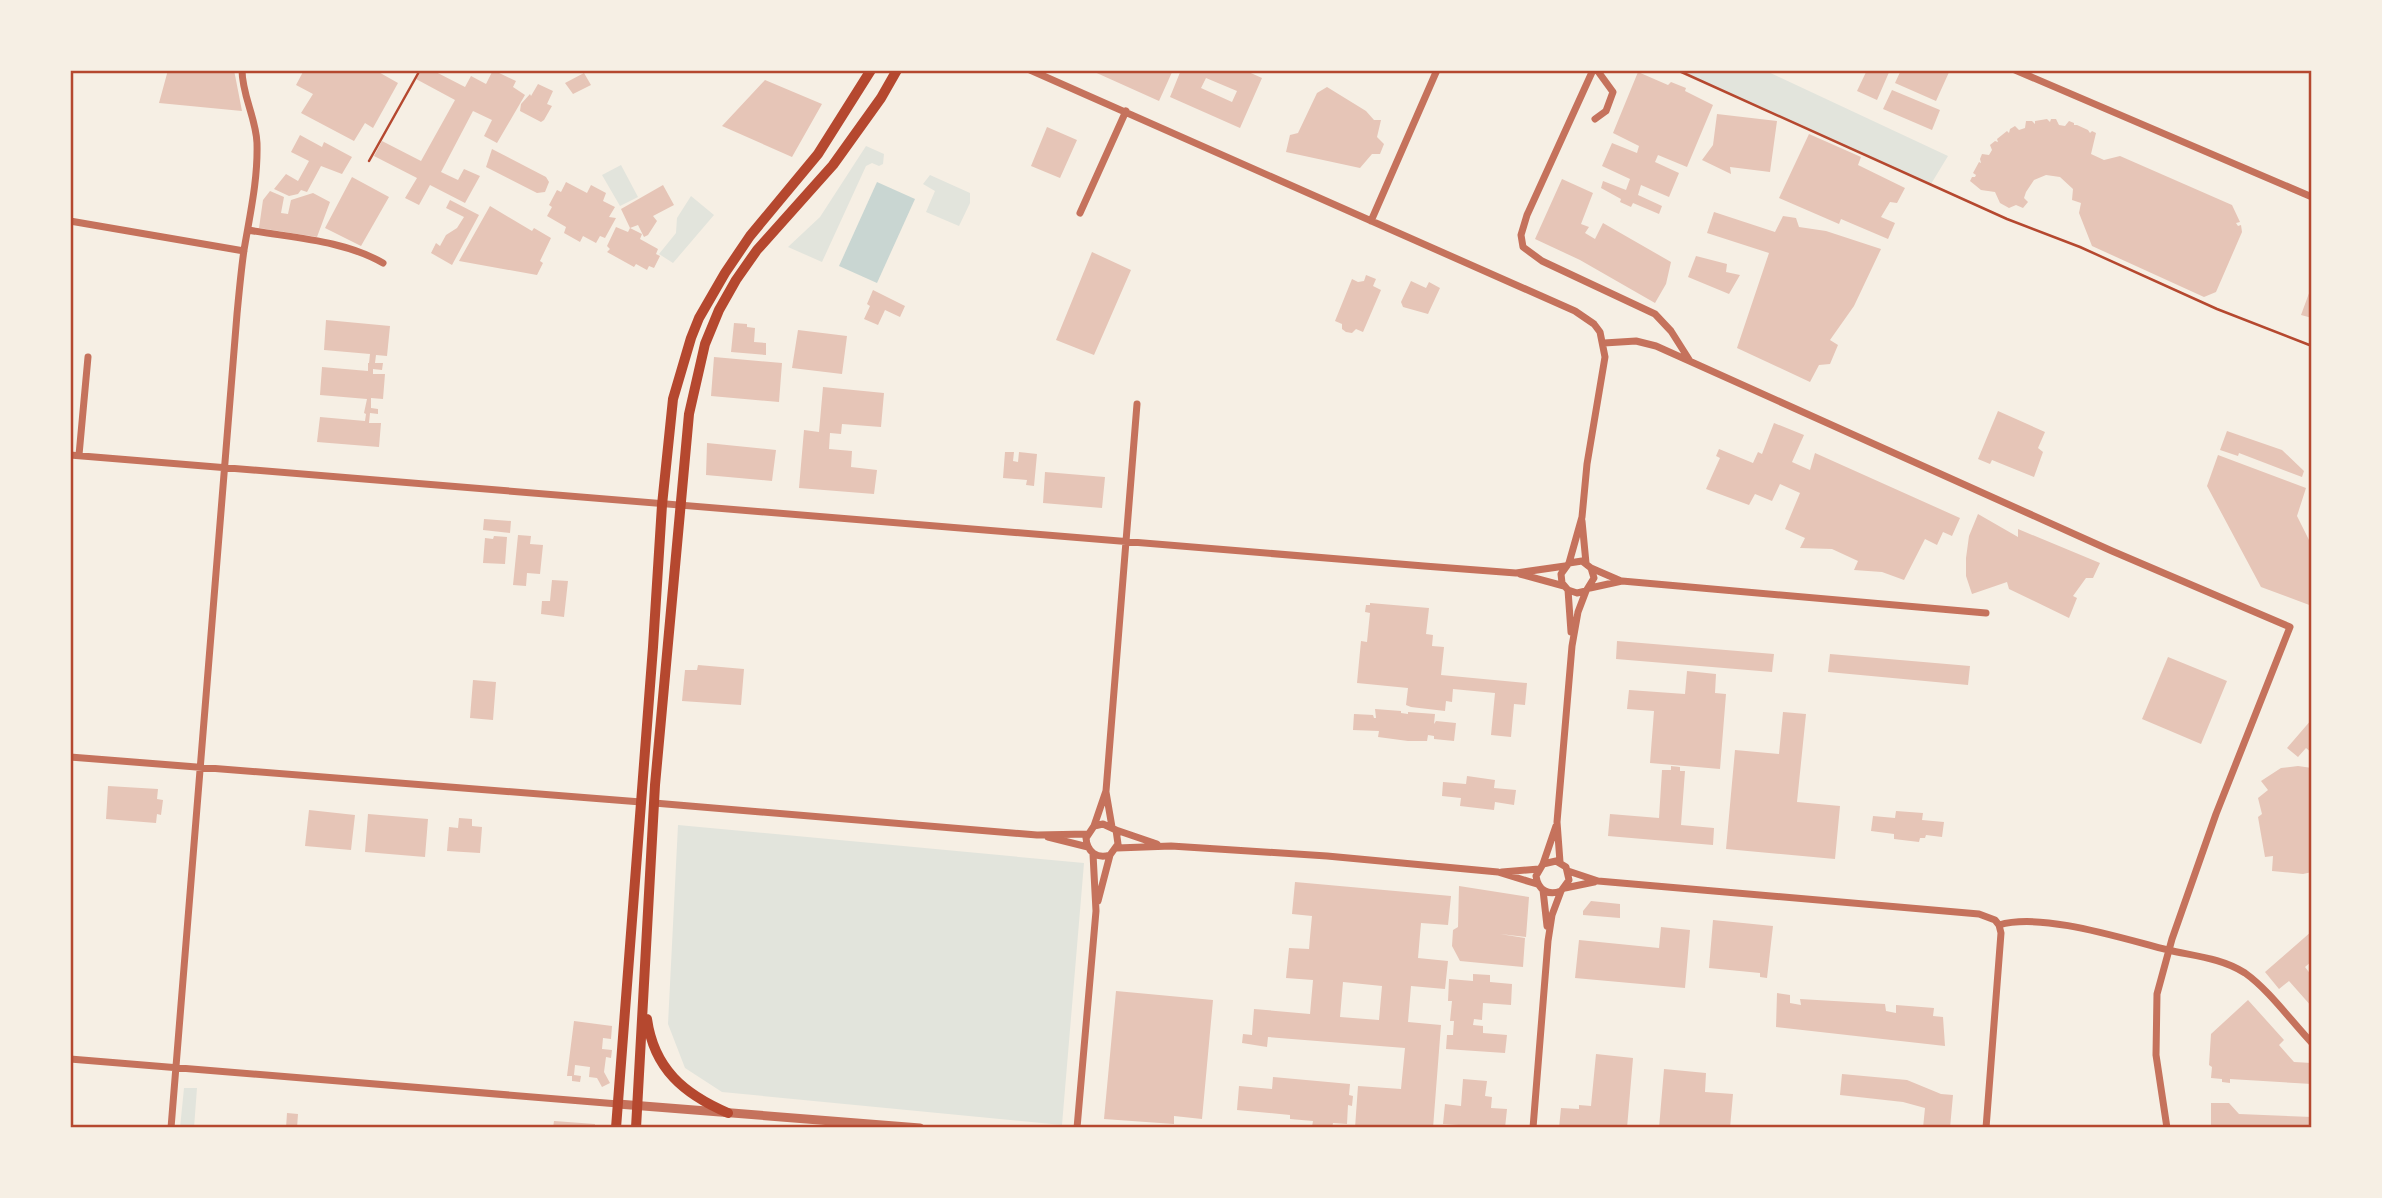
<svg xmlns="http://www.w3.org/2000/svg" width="2382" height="1198" font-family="'Open Sans',sans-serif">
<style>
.green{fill:#e2e4dc}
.water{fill:#c9d6d2}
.building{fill:#e6c5b7;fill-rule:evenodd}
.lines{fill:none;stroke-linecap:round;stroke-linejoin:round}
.path{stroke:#b5482f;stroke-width:2.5}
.minor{stroke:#c5725c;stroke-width:7}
.tertiary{stroke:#c5725c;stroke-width:9}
.primary{stroke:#b5482f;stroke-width:10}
.neatline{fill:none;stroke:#b5482f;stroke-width:2.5}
</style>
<rect width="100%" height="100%" fill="#f6efe4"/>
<path class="green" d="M1677 70H1764L1948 156 1931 184Z
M866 146 884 154 883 164 879 166 872 163 866 166 822 262 788 247 820 217Z
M621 165 638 197 620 206 602 175Z
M930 175 970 193V203L959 226 926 212 935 191 923 184Z
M691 196 714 215 673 263 659 254 676 233 677 218Z
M678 825 1084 863 1062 1125 722 1092 685 1068 668 1024Z
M184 1088H197L194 1128H180Z"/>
<path class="water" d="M877 182 915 199 877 283 839 266Z"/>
<path class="building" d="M168 70H234L242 111 159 103Z
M304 70H375L398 83 373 128 365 123 354 141 301 113 313 94 296 85Z
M422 70H432L465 87 471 76 486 84 493 70 516 81 513 87 525 95 497 143 484 136 492 120 473 111 441 172 458 180 464 169 480 176 465 203 430 185 419 205 405 198 417 178 374 156 382 141 421 161 455 100 416 79Z
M1090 70H1173L1159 101Z
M1181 70H1244L1262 78 1240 128 1170 97ZM1206 78 1237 91 1232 102 1201 88Z
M1867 70H1890L1877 100 1857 91Z
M1901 70H1950L1936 101 1895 83Z
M1638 72 1668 85 1671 82 1686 88 1685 91 1713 105 1687 167 1658 155 1655 162 1679 173 1669 197 1641 185 1638 195 1662 206 1659 214 1633 203 1631 207 1620 202 1621 199 1601 188 1603 181 1626 190 1630 179 1602 166 1612 143 1637 153 1639 146 1613 133Z
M584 73 591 85 573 94 565 83Z
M765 80 822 104 792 157 722 126Z
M538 84 553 91 547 104 552 106 544 120 541 122 520 111 521 104 530 94 531 96Z
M1327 87 1366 111 1374 120H1381L1377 137 1384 144 1380 154H1372L1360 168 1286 152 1290 135 1298 133 1317 93Z
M1892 90 1940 110 1932 130 1883 109Z
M1717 114 1777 121 1770 172 1730 167 1731 174 1702 160 1713 145Z
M2047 119 2050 122 2051 119H2056L2059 125 2065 126 2069 121 2074 123V125H2077L2088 130 2090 133 2092 131 2096 133 2091 154 2104 160 2120 156 2232 205 2240 222 2236 223 2238 226 2241 225 2242 232 2216 292 2204 297 2092 246 2079 213 2081 203 2072 200 2073 189 2060 177 2046 175 2034 180 2026 192 2024 198 2028 202 2023 208 2016 205 2009 208 2000 203 1995 192 1981 190 1970 181 1972 177H1975L1976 175 1973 173 1979 162 1981 163 1980 159 1982 154 1989 155 1992 150 1990 145 1995 141 1998 142 1997 139 2007 131 2009 133 2010 129 2015 126 2019 130 2025 128 2026 121H2032L2035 124V121Z
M1047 127 1077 140 1060 178 1031 166Z
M1809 134 1861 157 1858 165 1905 188 1897 203 1890 202 1881 217 1895 223 1888 239 1841 219 1839 224 1779 198Z
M300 135 322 147 324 142 352 157 342 174 321 166 307 192 301 190 298 194 289 196 274 189 286 174 298 181 309 161 291 152Z
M492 149 546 177 549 182 545 192 537 193 486 167Z
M352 177 389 197 361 246 325 228Z
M1562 179 1593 193 1581 224 1589 227 1585 233 1595 239 1603 223 1671 262 1666 284 1655 303 1580 260 1535 239Z
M566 182 587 193 591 185 606 193 603 201 615 207 609 217 616 218 605 238 600 236 596 243 583 236 580 242 564 233 566 227 547 216 552 207 549 205 557 190 561 192Z
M663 185 674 205 653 216 657 221 648 235 644 237 638 225 630 228 621 209Z
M270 191 284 197 281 213 288 214 291 200 313 193 330 202 317 237 259 228 263 200Z
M450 200 479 215 452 265 431 253 436 243 440 246 446 235 457 228 464 217 446 208Z
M490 206 532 231 534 228 551 238 540 261 543 263 537 275 459 261Z
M1714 212 1775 232 1783 216 1796 218 1799 227 1826 231 1881 249 1854 306 1830 340 1838 345 1830 364 1819 365 1810 382 1737 348 1769 253 1707 233Z
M616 227 628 232 630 228 642 234 640 239 658 249 656 254 660 256 654 268 649 266 647 270 636 264 634 267 607 252 610 249 607 246Z
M1092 252 1131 270 1094 355 1056 340Z
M1696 256 1727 264 1726 272 1740 275 1729 294 1688 277Z
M1366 275 1376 279 1373 286 1381 290 1363 332 1356 329 1352 333 1346 332 1342 329V324L1335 321 1352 279 1358 282 1364 281Z
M1411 281 1426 288 1429 282 1440 288 1428 314 1403 307 1401 302Z
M2312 285V318L2301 315Z
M873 290 905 306 900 317 885 310 878 325 864 319 870 306 867 304Z
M326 320 390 326 387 356 376 355 375 363H383L382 370 373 369V374H385L383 399 371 398V408L378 409V414L370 413 369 423H381L379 447 317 442 320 417 365 421 366 414 364 413 367 399 320 395 322 367 368 371V363H369L370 354 324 350Z
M734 323 747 324V327L755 328 754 342 766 343V355L731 352Z
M798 330 847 336 842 374 792 368Z
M714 357 782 363 779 402 711 396Z
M823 387 884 393 881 427 842 424 841 434 830 433 829 449 852 451 851 467 877 470 874 494 799 488 804 430 819 432Z
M1998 411 2045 432 2038 448 2043 452 2034 477 1992 460 1990 464 1978 459Z
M1774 423 1804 435 1792 462 1810 470 1815 453 1960 518 1952 536 1943 532 1937 545 1925 539 1904 580 1882 572 1854 570 1858 561 1832 549 1800 548 1805 538 1785 529 1800 493 1780 484 1772 501 1755 494 1749 505 1706 489 1720 458 1716 456 1719 449 1753 463 1758 452 1762 454Z
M2227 431 2282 450 2304 471 2302 477 2239 453 2238 456 2220 450Z
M707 443 776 450 772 481 706 475Z
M1005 452H1014L1013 461 1018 462 1019 452 1037 454 1034 486 1026 485 1027 480 1003 478Z
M2218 455 2306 488 2297 516 2312 546V606L2261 587 2207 486Z
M1045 472 1105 477 1102 508 1043 503Z
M1978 514 2018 537V529L2100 563 2093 578H2086L2073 596 2077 598 2069 618 2009 589 2007 582 1972 594 1966 576V558L1969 536Z
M484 519 511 521 510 533 483 530Z
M518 535 531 536 530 544 543 545 540 574 527 573 526 586 513 585Z
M494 536 507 537 505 564 483 563 485 538 493 539Z
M552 580 568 581 564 617 541 614 542 601H550Z
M1370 603 1429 608 1426 634 1433 635 1432 646 1444 647 1441 675 1527 683 1525 705 1514 704 1511 737 1491 735 1495 693 1453 689 1452 702 1446 701 1445 711 1411 707 1406 705 1408 688 1357 683 1361 641 1367 642 1370 613 1365 612 1366 605H1370Z
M1617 641 1774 654 1772 672 1616 659Z
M1830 654 1970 666 1968 685 1828 672Z
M2168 657 2227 681 2201 744 2142 719Z
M698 665 744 669 741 705 682 701 685 670H697Z
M1687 671 1716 674 1715 693 1726 694 1720 769 1650 763 1654 711 1627 709 1629 690 1685 694Z
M473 680 496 682 493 720 470 718Z
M1375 709 1401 711V713L1408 714V712L1435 714 1434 724 1436 721 1456 723 1454 741 1434 739V736L1428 735 1427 741H1408L1378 737 1379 731 1353 730 1354 714 1373 715 1374 718H1376Z
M1783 712 1806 714 1797 802 1840 806 1835 859 1726 849 1735 750 1779 754Z
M2312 719V753L2306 748 2298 757 2287 748Z
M1671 766 1680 767V771H1685L1681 825 1714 828 1713 845 1608 836 1610 814 1659 818 1662 770H1671Z
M2298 766 2312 768V872L2303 874 2272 871 2273 856 2265 857 2258 817 2262 814 2258 798 2268 790 2261 781 2281 768Z
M1467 776 1495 780 1494 788 1516 790 1514 805 1495 802 1494 810 1460 806 1461 798 1442 796 1443 782 1466 784Z
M108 786 158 789 157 799 163 800 161 815 157 814 156 823 106 819Z
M309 810 355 815 351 850 305 846Z
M1896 811 1923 813 1922 820 1944 822 1942 837 1926 835 1925 838H1920L1919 842 1894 839V834L1871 831 1873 816 1895 818Z
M368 814 428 819 425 857 365 852Z
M459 818 472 819V826L482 827 480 853 447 851 449 827 458 828Z
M1295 882 1451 896 1448 925 1421 923 1418 958 1448 961 1445 989 1411 986 1408 1022 1441 1025 1433 1128H1355L1358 1086 1401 1089 1405 1048 1268 1037 1267 1047 1242 1043 1243 1034 1252 1035 1254 1009 1310 1014 1313 980 1286 978 1289 948 1309 949 1310 937 1312 916 1292 914ZM1343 982 1382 986 1379 1020 1340 1017Z
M1459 886 1529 897 1526 937 1500 934 1525 938 1523 967 1460 961 1452 946 1453 930 1458 927Z
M1591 901 1620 904V918L1583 915V911Z
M1713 920 1773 926 1767 978 1760 977V973L1709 968Z
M1661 927 1690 930 1685 988 1575 978 1579 940 1659 948Z
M2312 931V961L2305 967 2312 976V1007L2289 981 2279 989 2265 972Z
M1473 974 1490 975V982L1512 984 1511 1005 1483 1003 1482 1020 1474 1019 1473 1025 1483 1026V1033L1507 1035 1505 1053 1446 1049 1447 1035H1453L1454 1021H1450L1452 1001H1448L1449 979 1473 981Z
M1116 991 1213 1000 1202 1119 1174 1116V1124L1104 1119Z
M1777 993 1790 995V1003L1801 1005 1800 999 1885 1004 1886 1011 1896 1013V1005L1934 1008 1933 1016 1943 1017 1945 1046 1776 1027Z
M2248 1000 2284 1040 2279 1045 2294 1062 2312 1063V1084L2230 1079V1083L2222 1082V1079L2211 1078 2212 1067 2209 1065 2211 1034Z
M574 1021 612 1026 611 1039 603 1038 602 1049 612 1050 611 1058 606 1057 604 1072 610 1083 602 1087 597 1078 589 1077 590 1067 575 1065 574 1075 581 1076 580 1082 572 1081V1076H567Z
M1596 1054 1633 1058 1627 1128H1559L1561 1108 1579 1109V1105L1591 1106Z
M1664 1069 1706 1073 1705 1092 1733 1094 1730 1128H1659Z
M1842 1074 1907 1080 1941 1094 1953 1095 1950 1128H1923L1925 1108 1903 1102 1840 1095Z
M1273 1077 1350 1084 1349 1095 1353 1096 1352 1106 1348 1105 1347 1124 1333 1123 1332 1128 1312 1127 1313 1121 1290 1119V1115L1237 1110 1239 1086 1272 1089Z
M1463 1079 1487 1081 1485 1096 1492 1097 1491 1108 1507 1109 1505 1128 1443 1124 1445 1104 1461 1106Z
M2211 1103H2229L2239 1114 2312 1117V1128L2211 1127Z
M287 1113 298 1114 297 1128H286Z
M554 1121 595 1124V1128H553Z"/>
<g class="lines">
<path class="path" d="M1677 70 2007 219 2080 247 2217 309 2312 346
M369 161 420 70"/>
<path class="minor" d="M1030 70 1575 311 1594 324 1600 332 1605 357 1587 464 1582 517 1569 563 1561 574 1562 583 1568 590 1577 593 1586 591 1594 578 1591 568 1582 561 1569 563
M1593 70 1527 215 1521 235 1523 247 1542 261 1655 314 1671 331 1690 361
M2015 70 2312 197
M1595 119 1606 111 1613 92 1597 70
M1080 213 1126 111
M70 221 244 251
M1371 221 1437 70
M248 230C293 238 343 240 383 263
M1604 343 1636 341 1656 346 2112 551 2290 627 2216 814 2172 939 2157 994 2156 1055 2167 1128
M70 455 1424 566 1516 573 1565 566
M79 455 88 357
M1582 521 1586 563
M1591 568 1621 581
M1520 574 1564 586
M1590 588 1622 581 1986 613
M1568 590 1571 632
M70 757 641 802
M1106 792 1112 827
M654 803 1037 835 1088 834
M1094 826 1103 824 1116 830 1118 844 1110 855C1097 859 1087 852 1086 838L1094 826 1106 791 1137 404
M1116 830 1157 844
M1048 837 1088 847
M1117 848 1171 846 1327 856 1498 872 1537 884
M1560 862 1557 822 1572 646 1578 612 1586 591
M1543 864 1556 861 1566 867 1569 880 1561 891C1548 896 1538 890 1536 876L1543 864 1556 826
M1568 871 1598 881 1979 914 1995 920 1999 925
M1502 872 1539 869
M1565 888 1594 882
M1543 890 1547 926
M1098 901 1110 855
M1999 925C2042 912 2124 939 2168 950 2194 956 2222 958 2245 973 2269 990 2291 1021 2312 1043
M70 1059 618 1104
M171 1128 237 314C239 293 241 271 244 250 250 214 258 180 257 143 256 118 242 95 242 70
M1077 1128 1096 911 1093 854
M1533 1128 1548 941 1552 915 1561 891
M1986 1128 2001 933 1999 925"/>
<path class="tertiary" d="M618 1104 920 1128"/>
<path class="primary" d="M647 1019C654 1069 684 1094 728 1113
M616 1128 653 647 662 505 673 399 691 338 699 318 725 273 750 236 818 154 871 70
M636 1128 655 785 689 414 705 344 719 310 736 280 757 250 833 165 881 98 897 70"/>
</g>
<rect width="2382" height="1198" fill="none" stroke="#f6efe4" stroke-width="144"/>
<rect x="72" y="72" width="2238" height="1054" class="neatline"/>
</svg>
